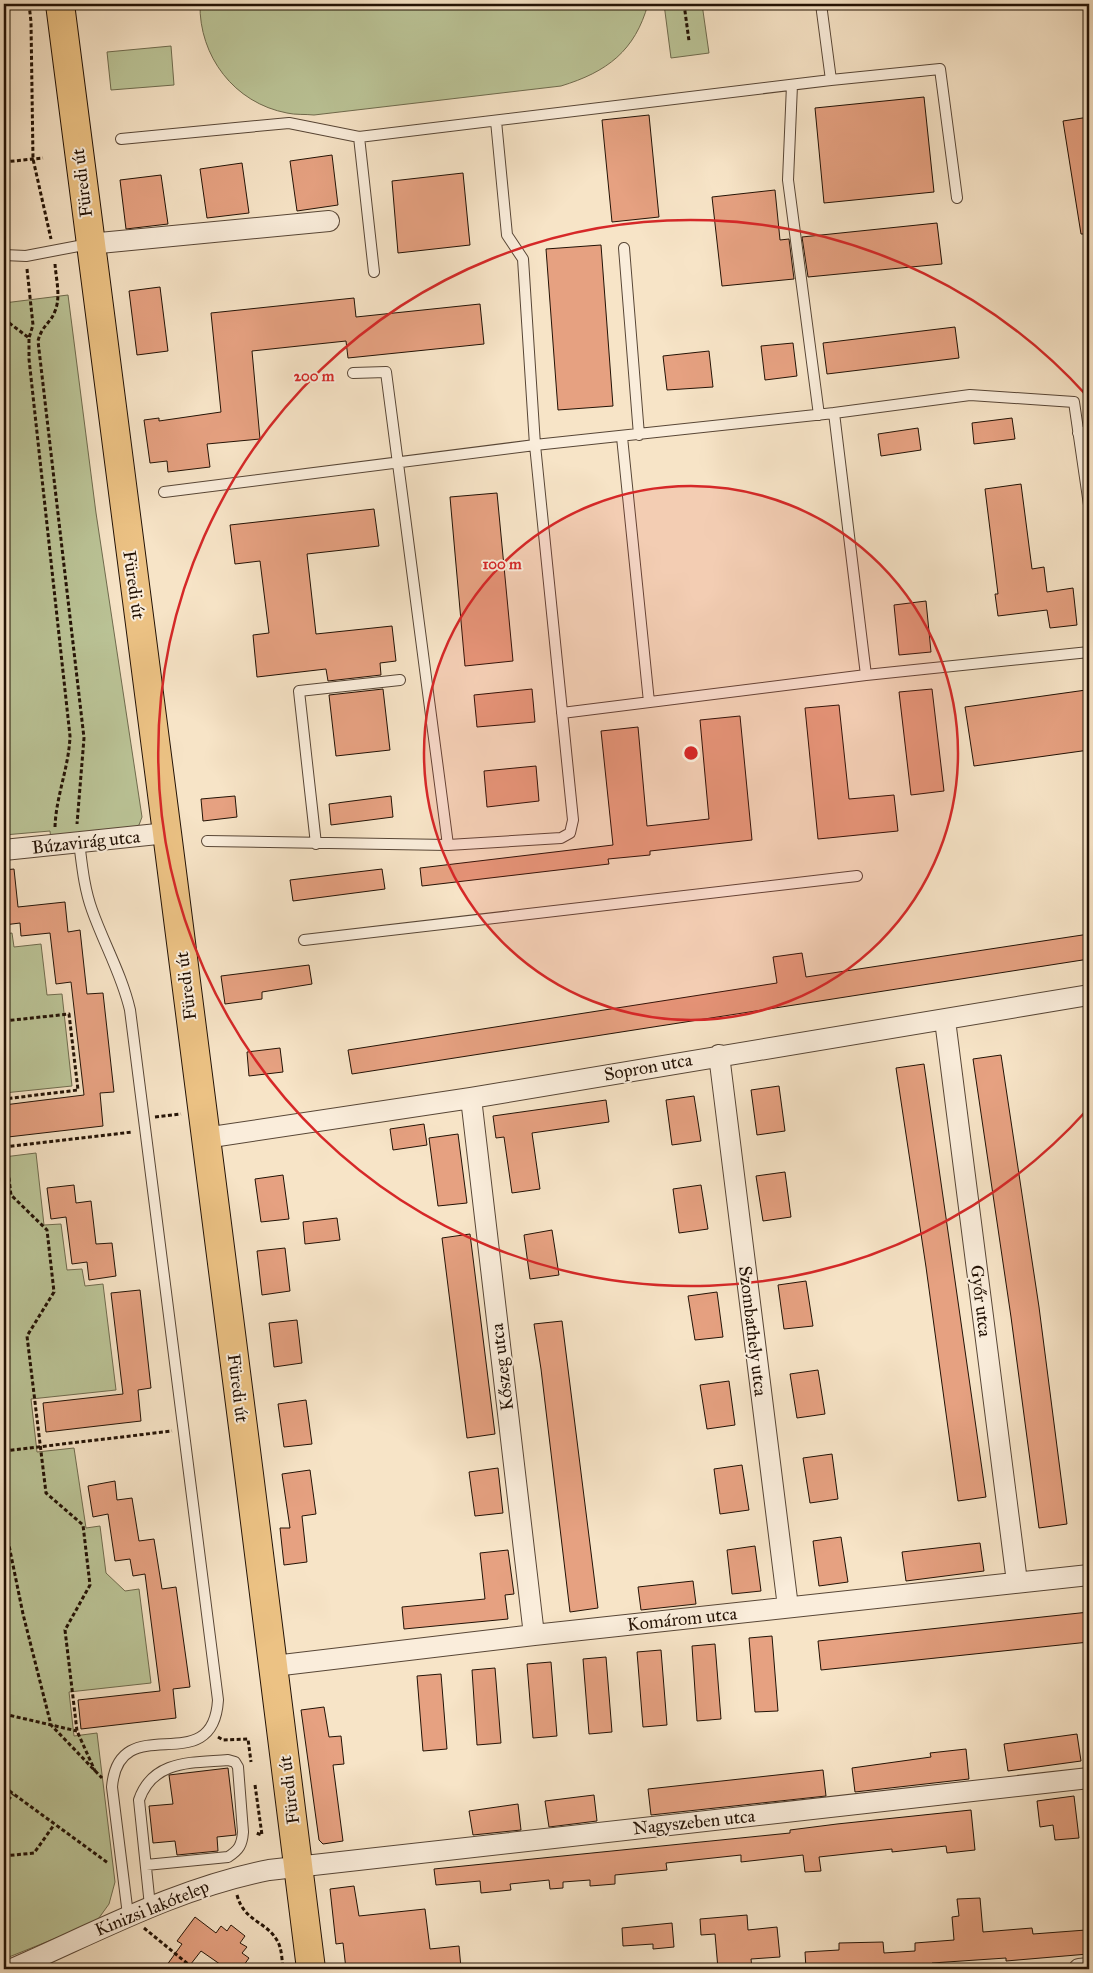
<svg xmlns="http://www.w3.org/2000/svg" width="1093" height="1973" font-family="'IM FELL Great Primer',serif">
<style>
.green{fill:#bbc497;stroke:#6f6b4e}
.building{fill:#e6a181;stroke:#231205}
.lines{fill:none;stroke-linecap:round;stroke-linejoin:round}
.service-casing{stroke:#584636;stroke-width:12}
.minor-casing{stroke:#584636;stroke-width:22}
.primary-casing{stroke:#231205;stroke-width:30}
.path{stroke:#231205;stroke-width:3;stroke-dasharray:4 2.5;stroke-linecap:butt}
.service{stroke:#faeddb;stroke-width:10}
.minor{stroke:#faeddb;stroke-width:20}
.primary{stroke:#ecc284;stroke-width:28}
.ring{fill:none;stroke:#d62828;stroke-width:2.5}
.labels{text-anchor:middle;stroke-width:4;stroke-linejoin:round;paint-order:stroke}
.street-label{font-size:18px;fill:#231205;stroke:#faeddb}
.centre{fill:#d62828;stroke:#faeddb;stroke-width:2.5}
.ring-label{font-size:15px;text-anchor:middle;font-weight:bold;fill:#d62828;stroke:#faeddb;stroke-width:4;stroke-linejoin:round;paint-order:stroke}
</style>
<rect width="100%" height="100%" fill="#f7e4c7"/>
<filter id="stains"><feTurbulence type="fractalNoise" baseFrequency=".004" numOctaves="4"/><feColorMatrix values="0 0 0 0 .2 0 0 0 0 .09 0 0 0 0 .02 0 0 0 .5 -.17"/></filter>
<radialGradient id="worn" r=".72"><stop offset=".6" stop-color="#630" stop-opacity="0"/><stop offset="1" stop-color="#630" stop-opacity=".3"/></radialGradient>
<path class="green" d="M200 4H648C635 51 607 72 561 86L314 115C305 114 295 115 287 113 234 103 199 56 200 4Z
M664 4H702L709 53 671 58Z
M171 46 174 85 111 90 107 52Z
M68 295 96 513 142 817 139 825 129 831 51 840 50 831 4 835V303Z
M12 933 14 947 41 944 47 995 62 994 72 1086 4 1093V934Z
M36 1153 44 1225 61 1224 67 1270 82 1269 85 1286 103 1284 116 1390 31 1399 37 1452 74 1448 86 1528 100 1526 106 1573 125 1591 139 1589 151 1683 69 1692 74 1736 97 1733 115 1882 109 1904 96 1922 4 1959V1157Z"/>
<path class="building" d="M924 97 934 192 824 203 815 108Z
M649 115 659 217 612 222 602 120Z
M1089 117V234H1081L1063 121Z
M332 155 338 205 297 211 290 161Z
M242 163 249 213 207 218 200 169Z
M463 173 470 245 398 253 392 181Z
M161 175 168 224 126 229 120 180Z
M775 190 780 240 789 239 794 279 722 286 712 197Z
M937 223 942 264 808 277 802 237Z
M601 245 613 406 558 410 546 249Z
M160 287 168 351 137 355 129 291Z
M354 298 356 317 480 304 484 344 348 358 346 341 252 351 260 439 207 444 210 467 168 472 167 461 150 463 144 420 159 418V421L221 412 211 313Z
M955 327 959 358 827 374 823 343Z
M793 343 797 376 765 380 761 346Z
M709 351 713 387 667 390 663 356Z
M1012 418 1015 439 974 444 972 423Z
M918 428 921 450 881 456 878 434Z
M1021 484 1032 569 1044 567 1047 592 1073 588 1077 625 1050 628 1047 610 998 616 995 594H998L985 489Z
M497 493 513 661 465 666 450 497Z
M374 509 379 546 307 554 316 634 392 626 396 661 380 663 381 675 328 681 326 669 257 677 253 635 269 633 260 561 235 564 230 525Z
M926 601 931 652 899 655 894 605Z
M383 689 390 750 336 756 329 695Z
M532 689 535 722 477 727 474 695Z
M932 689 944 791 911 795 899 692Z
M1086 690 1089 711V750L974 766 965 707Z
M839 705 849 799 894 795 898 831 818 839 805 708Z
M740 716 752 840 650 851V855L608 859 609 864 422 886 420 868 613 845 601 731 638 727 647 826 709 819 700 720Z
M536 766 539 801 487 807 484 771Z
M235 796 237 817 203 821 201 799Z
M391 796 393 817 331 825 329 804Z
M14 869 18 907 65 902 68 932 80 930 87 994 103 993 114 1092 100 1093 103 1126 8 1137 4 1105 84 1095 71 982 56 984 50 933 21 936 20 923 4 925V870Z
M382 869 385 889 293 901 290 880Z
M1089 934V959L352 1074 348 1050 777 983 773 957 802 953 806 977Z
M309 965 312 984 262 992V999L225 1004 221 976Z
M280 1048 283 1072 249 1076 247 1052Z
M1001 1055 1039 1307 1067 1524 1039 1528 1011 1317 973 1059Z
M924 1064 986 1497 958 1501 926 1267 896 1068Z
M779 1086 785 1131 757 1135 751 1090Z
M694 1096 701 1141 672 1145 666 1100Z
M606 1100 609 1122 532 1133 540 1189 512 1193 504 1137 496 1138 493 1116Z
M424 1124 427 1145 393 1150 390 1129Z
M458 1134 467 1203 438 1206 429 1138Z
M785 1172 791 1217 763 1221 756 1176Z
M283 1175 289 1219 261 1222 255 1179Z
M74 1185 76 1203 91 1201 96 1244 112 1243 116 1276 89 1280 87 1262 72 1264 66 1217 51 1219 47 1188Z
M701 1185 708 1229 679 1233 673 1189Z
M337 1218 340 1240 305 1244 303 1222Z
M552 1230 559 1275 530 1279 524 1235Z
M470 1234 495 1434 467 1438 442 1238Z
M285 1248 290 1291 262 1295 257 1251Z
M806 1281 813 1326 784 1329 778 1285Z
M140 1290 151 1388 138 1390 141 1421 46 1432 43 1403 123 1394 111 1293Z
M717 1292 723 1337 695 1340 688 1296Z
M297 1320 302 1363 274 1367 269 1323Z
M562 1321 598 1608 570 1612 541 1369 534 1324Z
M818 1370 825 1414 797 1418 790 1374Z
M729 1381 735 1425 707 1429 700 1385Z
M306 1400 312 1444 284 1447 278 1404Z
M832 1454 838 1499 810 1503 803 1458Z
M742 1465 749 1510 720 1514 714 1469Z
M498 1468 503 1513 475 1516 469 1472Z
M310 1470 316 1514 302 1516 307 1562 284 1565 280 1528H290L282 1474Z
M115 1481 117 1500 132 1498 139 1541 154 1539 162 1589 176 1587 190 1687 173 1689 176 1718 81 1729 78 1700 160 1691 145 1574 133 1576 130 1559 115 1561 108 1514 93 1517 88 1486Z
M841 1537 848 1582 819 1586 813 1541Z
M980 1543 984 1571 906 1581 902 1552Z
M755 1546 761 1591 732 1594 727 1550Z
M508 1550 514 1594 505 1595 508 1619 404 1629 402 1607 485 1599 480 1553Z
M693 1581 696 1604 641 1610 638 1587Z
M1089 1612V1642L821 1670 818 1641Z
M772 1636 778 1711 755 1712 749 1638Z
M715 1644 721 1719 697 1721 692 1646Z
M661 1650 667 1725 643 1727 637 1652Z
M606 1657 612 1732 589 1734 583 1659Z
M551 1662 557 1736 533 1738 527 1664Z
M495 1668 501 1743 477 1745 472 1670Z
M441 1674 447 1749 423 1751 417 1676Z
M324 1707 329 1737 341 1736 344 1764 333 1765 343 1841 323 1844 319 1840 301 1710Z
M1077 1734 1081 1761 1008 1771 1004 1744Z
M966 1749 969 1779 855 1792 852 1768 931 1757 930 1753Z
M228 1768 236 1835 217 1837 218 1851 177 1855 175 1841 153 1843 149 1806 173 1804 169 1775Z
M823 1770 826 1796 651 1815 648 1789Z
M594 1795 597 1821 549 1827 545 1801Z
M1074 1796 1079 1838 1055 1840 1053 1825 1040 1827 1037 1801Z
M518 1804 521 1830 473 1835 469 1811Z
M971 1810 975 1850 947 1853 946 1846 892 1852V1849L819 1857 821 1871 805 1872 803 1855 741 1862V1855L666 1863 667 1870 615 1875V1884L590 1886V1880L563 1882V1888L550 1889 549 1880 510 1884 511 1890 481 1893 480 1881 436 1885 434 1869 790 1833V1830L837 1824Z
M354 1886 359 1916 425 1909 430 1949 459 1946 461 1968 346 1969 343 1943 336 1944 330 1889Z
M980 1898 983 1932 1032 1928 1033 1934 1086 1930 1088 1954 1006 1961V1958L932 1963 933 1969H806L805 1952 839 1950V1943L883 1942 884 1953 915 1951V1943L954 1940 952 1917 959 1916 957 1899Z
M747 1915 748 1930 777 1927 780 1957 751 1959 752 1969H718L715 1934 701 1935 700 1919Z
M195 1917 216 1933 221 1926 227 1931 231 1925 245 1936 240 1943 247 1947 242 1953 249 1958 241 1969H227L201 1951 187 1969H164L182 1944 177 1941Z
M672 1923 674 1947 653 1949V1944L623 1946 622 1928Z"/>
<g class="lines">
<g class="service-casing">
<path id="service" d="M831 80 940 69 957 198
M792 85 788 180 819 415
M359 137 374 272
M121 139 289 123 359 137 831 80 821 4
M624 248 639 435
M4 255 26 256 89 244
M834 413 970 395 1074 402 1089 505
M1078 433 1089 431
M622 437 649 702
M164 492 535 445 834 413 866 675
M562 713 866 675 1089 652
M207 841 448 845 386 372 353 373
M79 842C82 865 84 888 92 910 104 944 122 975 130 1010L218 1700C213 1783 119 1706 112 1787L128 1915
M316 844 299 691 400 680
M448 845 561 838 570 833 573 820 535 445 523 259 507 235 496 121
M304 940 857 876
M146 1865 228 1857C239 1850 242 1845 243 1832L238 1767 235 1762 228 1760C193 1763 153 1759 139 1800L150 1906"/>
</g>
<g class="minor-casing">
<path id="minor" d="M89 244 329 221
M4 850 167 833
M945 1020 1017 1582
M719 1055 788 1607
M471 1098 534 1635
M205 1138 471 1098 1089 995
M274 1666 534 1635 1089 1575
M12 1969C97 1932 177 1888 269 1870L1089 1778
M1079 1969 1089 1968"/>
</g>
<g class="primary-casing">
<path id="primary" d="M60 4C94 281 132 557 167 833 216 1212 264 1590 311 1969"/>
</g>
<path class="path" d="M29 4 31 22 33 159 51 239
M684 4 689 41
M4 162 43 158
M55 264C56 279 61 297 55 311 51 323 42 325 38 341L84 738 77 824
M27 269 33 325 29 338
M4 319 29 338V359L70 736C69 767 56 796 55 827
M4 1021 69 1014 78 1090 4 1099
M155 1117 181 1114
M4 1139 11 1195 47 1230 54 1292 27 1336 46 1493 83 1525 90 1585 65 1630 77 1731 95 1771
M4 1147 132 1132
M4 1451 172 1431
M4 1521 23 1614 51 1725 102 1778
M4 1714 77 1731
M218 1737 223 1740 248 1739 251 1762
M255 1785 262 1835 256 1833
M4 1787 108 1863
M4 1805 13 1794
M4 1856 34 1853 54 1825
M237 1895C244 1922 267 1921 278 1942 282 1950 282 1961 283 1969
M144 1928 194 1969"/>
<use href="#service" class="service"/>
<use href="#minor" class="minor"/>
<use href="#primary" class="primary"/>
</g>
<circle cx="691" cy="753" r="267" fill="#d62828" fill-opacity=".12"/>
<g class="ring">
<circle cx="691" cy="753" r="267"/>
<path d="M1087 1110A533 533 0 1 1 1087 396"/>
</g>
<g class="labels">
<g class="street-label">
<text transform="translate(82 183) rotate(-97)" y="6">Füredi út</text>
<text transform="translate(134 585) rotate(82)" y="6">Füredi út</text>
<text transform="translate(86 842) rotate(-6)" y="6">Búzavirág utca</text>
<text transform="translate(186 986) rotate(-97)" y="6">Füredi út</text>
<text transform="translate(648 1067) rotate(-10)" y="6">Sopron utca</text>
<text transform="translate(981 1301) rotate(83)" y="6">Győr utca</text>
<text transform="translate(753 1331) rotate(83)" y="6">Szombathely utca</text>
<text transform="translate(502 1367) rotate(-97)" y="6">Kőszeg utca</text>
<text transform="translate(238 1388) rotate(83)" y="6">Füredi út</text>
<text transform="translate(682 1619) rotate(-6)" y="6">Komárom utca</text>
<text transform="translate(289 1790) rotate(-97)" y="6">Füredi út</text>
<text transform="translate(694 1822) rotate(-6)" y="6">Nagyszeben utca</text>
<text transform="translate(152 1908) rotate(-22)" y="6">Kinizsi lakótelep</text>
</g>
</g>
<circle cx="691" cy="753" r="8" class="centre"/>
<g class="ring-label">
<text x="314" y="381">200 m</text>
<text x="502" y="569">100 m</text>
</g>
<rect width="1093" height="1973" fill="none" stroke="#f7e4c7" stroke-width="20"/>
<rect x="5" y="5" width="1083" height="1963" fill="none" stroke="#231205" stroke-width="2.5"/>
<rect x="10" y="10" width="1073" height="1953" fill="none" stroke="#231205"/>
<rect width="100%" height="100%" filter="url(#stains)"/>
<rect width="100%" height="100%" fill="url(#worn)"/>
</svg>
